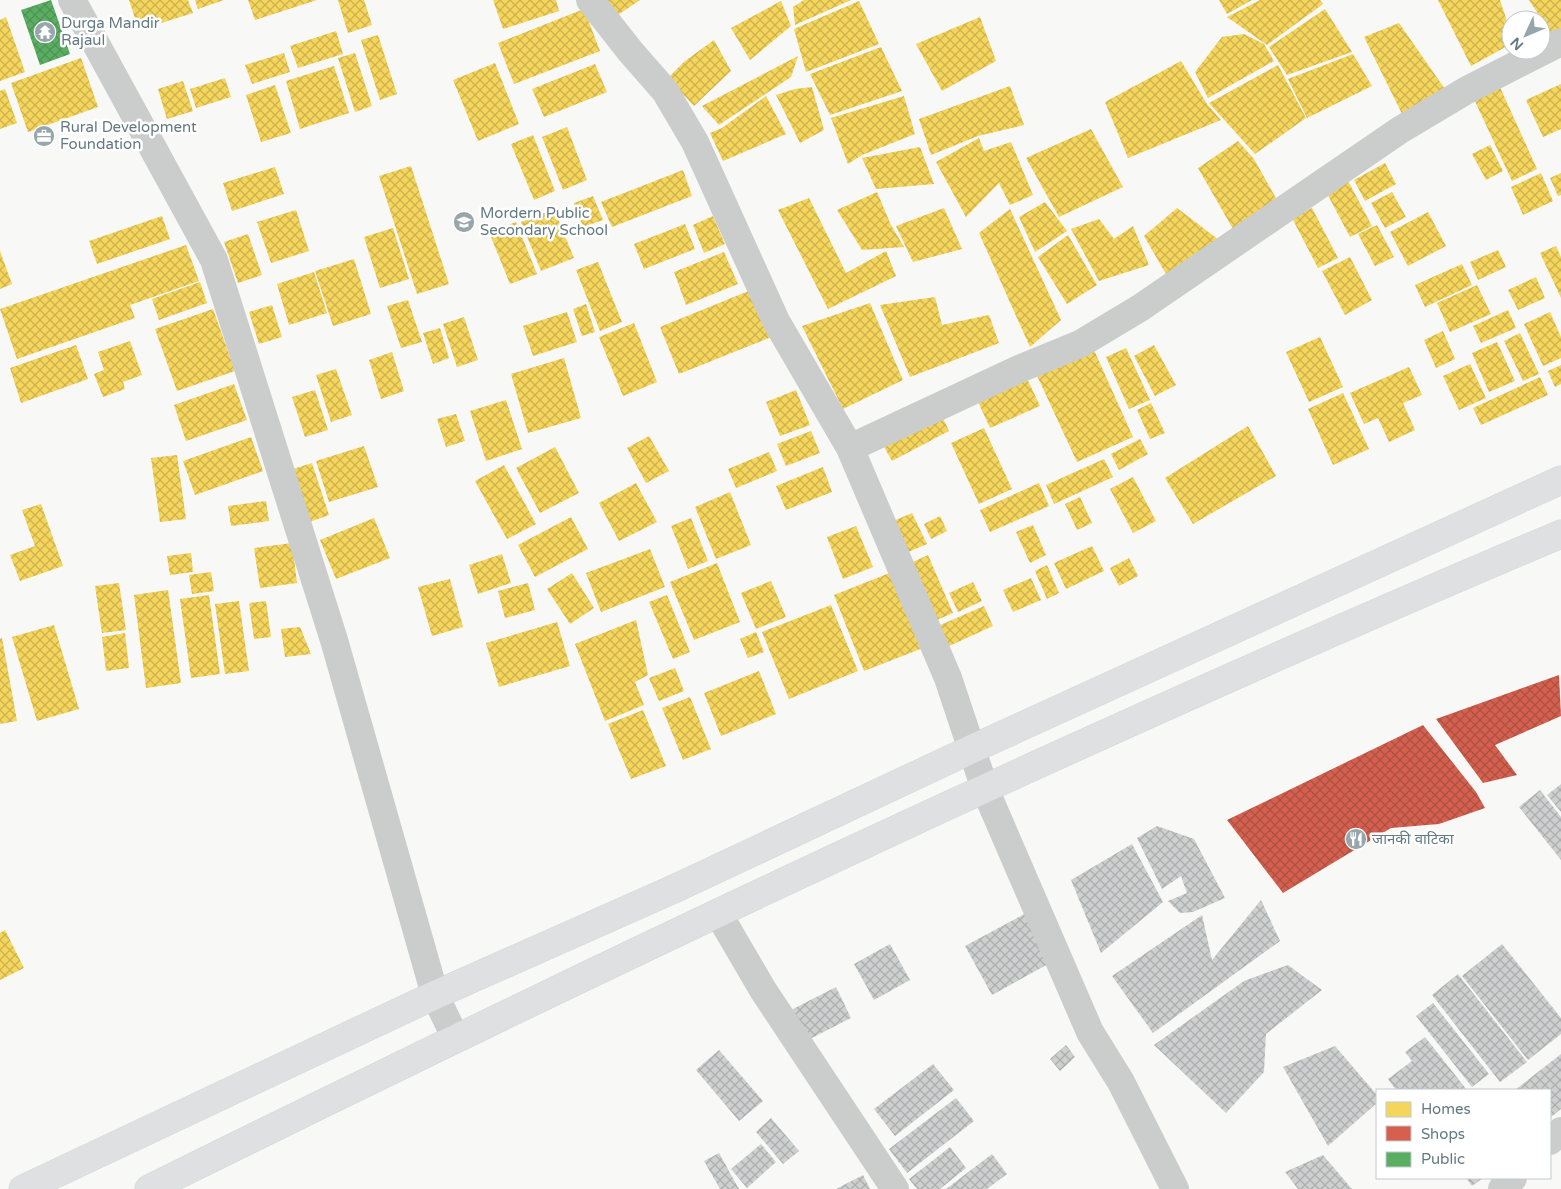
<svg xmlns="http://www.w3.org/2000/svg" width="1561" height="1189" font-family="'Varela Round','Noto Sans Devanagari',sans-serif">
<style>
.homes{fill:url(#homes-cross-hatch)}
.shops{fill:url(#shops-cross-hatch)}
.public{fill:url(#public-cross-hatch)}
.building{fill:url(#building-cross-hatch)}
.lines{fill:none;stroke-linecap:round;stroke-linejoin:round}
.highway-casing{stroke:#d4d5d5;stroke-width:29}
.minor{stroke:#cbcdcd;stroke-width:28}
.highway{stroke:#dfe0e1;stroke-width:28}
.labels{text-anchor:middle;stroke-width:5;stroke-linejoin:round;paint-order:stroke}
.poi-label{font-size:15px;fill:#637a82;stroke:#fff;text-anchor:start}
</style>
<defs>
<pattern id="homes-cross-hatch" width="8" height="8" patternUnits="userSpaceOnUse" patternTransform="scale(1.25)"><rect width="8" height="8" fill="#f6d55c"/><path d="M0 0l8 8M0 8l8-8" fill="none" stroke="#cbb251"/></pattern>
<pattern id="shops-cross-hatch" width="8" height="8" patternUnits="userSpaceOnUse" patternTransform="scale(1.25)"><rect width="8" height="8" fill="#d6604d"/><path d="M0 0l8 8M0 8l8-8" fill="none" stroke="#a85144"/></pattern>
<pattern id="public-cross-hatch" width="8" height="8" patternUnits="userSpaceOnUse" patternTransform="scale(1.25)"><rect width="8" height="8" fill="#5aae61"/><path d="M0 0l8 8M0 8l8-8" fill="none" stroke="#4e9355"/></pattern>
<pattern id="building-cross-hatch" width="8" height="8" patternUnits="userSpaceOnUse" patternTransform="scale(1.25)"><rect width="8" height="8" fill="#ced0d0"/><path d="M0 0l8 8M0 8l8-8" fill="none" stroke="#abaeae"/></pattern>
</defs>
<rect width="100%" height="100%" fill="#f8f8f7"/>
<path class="homes" d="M129 0H188L193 13 139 30Z
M195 0H224L198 9Z
M248 0H317L255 20Z
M338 0H364L372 25 348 33Z
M493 0H556L559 11 503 29Z
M605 0H640L615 17Z
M804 0H851L795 25 793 7Z
M1219 0H1252L1227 14Z
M1260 0H1320L1323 4 1267 45 1227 17Z
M1438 0H1500L1511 33V44L1471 66Z
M1529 0H1561V30L1550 32Z
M781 1 791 26 750 60 731 28Z
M859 1 879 44 806 72 794 29Z
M584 9 600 51 514 84 498 43Z
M1325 9 1352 52 1287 75 1269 47Z
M6 17 25 72 0 81V20Z
M980 17 996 61 942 91 916 44Z
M1399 23 1447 92 1402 114 1364 37Z
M336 31 343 54 298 68 290 46Z
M1244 34 1264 44 1274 61 1208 98 1195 72 1222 37Z
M378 35 397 94 380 100 361 40Z
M714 40 731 71 694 106 668 78 685 61Z
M881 47 902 91 830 115 810 74Z
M284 53 290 72 252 84 245 65Z
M355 53 372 106 355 112 338 58Z
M1353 54 1372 86 1307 118 1288 79Z
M798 56 791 77 719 125 702 106Z
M81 58 98 107 28 132 11 83Z
M1181 61 1207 104 1221 120 1128 158 1105 102Z
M495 63 519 124 478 141 453 80Z
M595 64 607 92 544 117 532 89Z
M1278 65 1306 118 1255 154 1209 103Z
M334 66 349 113 300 129 286 81Z
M225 78 231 97 196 108 190 89Z
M183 81 193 111 167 119 158 89Z
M1561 84V129L1543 137 1526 100Z
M275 85 291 133 261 142 246 95Z
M1499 85 1537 169 1512 181 1473 97Z
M1010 86 1024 125 978 136 931 155 919 119Z
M812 87 824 130 800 143 776 95 795 89Z
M5 89 17 123 0 129V91Z
M766 96 786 134 723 161 710 133 722 128Z
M904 96 915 134 862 155 848 164 831 118Z
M567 127 587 180 563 190 542 137Z
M1091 129 1123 187 1059 217 1026 158Z
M533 135 555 191 534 200 511 144Z
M979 138 984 151 1011 142 1033 195 1010 205 999 183 966 217 936 162Z
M1238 141 1254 159 1281 207 1237 236 1198 168Z
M1490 145 1503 171 1486 180 1472 154Z
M920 147 934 184 876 189 862 158Z
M1385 163 1396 184 1365 201 1354 180Z
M411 166 449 284 417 294 379 176Z
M275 167 284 194 232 211 223 183Z
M683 170 692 196 612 227 601 202Z
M1541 173 1553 201 1523 215 1511 187Z
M1561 173V195L1558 196 1550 178Z
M1345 175 1372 226 1350 237 1323 186Z
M877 192 891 225 904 247 862 250 837 210Z
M1392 192 1406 217 1385 228 1371 203Z
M593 196 603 220 583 227 574 203Z
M809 198 846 273 886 251 896 276 828 309 778 210Z
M1045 202 1067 231 1035 252 1019 217Z
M944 208 962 249 913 262 896 226Z
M1177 208 1219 240 1170 281 1144 236Z
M1312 208 1338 258 1318 268 1292 218Z
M554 209 574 258 541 271 521 222Z
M1010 209 1061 320 1030 347 979 233Z
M296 210 309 251 271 263 257 222Z
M1428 212 1446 246 1408 266 1390 232Z
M162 216 170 239 97 264 89 241Z
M713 216 725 244 704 253 693 225Z
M1099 219 1114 239 1133 226 1149 265 1099 281 1071 229Z
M516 222 537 274 510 284 489 232Z
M685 224 695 249 644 269 634 244Z
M1377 225 1394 257 1375 266 1358 234Z
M393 228 409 279 380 288 364 237Z
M248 234 262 275 238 283 224 242Z
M1068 235 1097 285 1067 304 1038 257Z
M186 245 199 281 130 305 135 318 17 359 0 309Z
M1556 246 1561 257V298L1540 253Z
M1498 250 1506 267 1478 280 1470 262Z
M0 251 12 284 0 289Z
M724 252 738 284 686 305 674 272Z
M1350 257 1372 300 1345 315 1322 271Z
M354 259 371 314 333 326 315 271Z
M598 262 622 322 600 331 576 270Z
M1462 264 1472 285 1425 307 1415 285Z
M314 272 327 313 289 325 277 284Z
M1536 277 1545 298 1518 310 1508 290Z
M200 282 207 303 159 320 152 299Z
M1477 285 1491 314 1450 332 1437 303Z
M756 288 774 336 679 374 660 327Z
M935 297 942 325 989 315 999 343 910 377 880 305Z
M408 300 422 342 401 348 387 306Z
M870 303 903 380 843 409 802 326Z
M586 304 595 332 582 336 573 309Z
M272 305 282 337 259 344 249 312Z
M213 309 235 371 177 391 155 329Z
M1508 310 1516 328 1481 343 1473 326Z
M567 312 577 342 533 356 523 326Z
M1550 312 1561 337V358L1543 366 1524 324Z
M464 317 478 360 457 367 443 324Z
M634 323 657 382 623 396 599 337Z
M440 328 449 358 433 364 423 333Z
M1443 331 1455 359 1436 368 1424 340Z
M1520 333 1539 374 1523 381 1504 341Z
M1320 337 1343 387 1309 402 1286 352Z
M130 341 142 375 123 382 125 389 103 397 94 374 104 370 98 352Z
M1090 341 1133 437 1077 462 1033 367Z
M1497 342 1515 381 1489 392 1472 353Z
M76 345 88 379 21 403 10 368Z
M1154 345 1176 385 1155 396 1134 356Z
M1126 348 1150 400 1129 409 1106 357Z
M392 352 404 391 381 399 369 360Z
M564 358 581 418 528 433 511 374Z
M1470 364 1486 398 1459 410 1443 376Z
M1561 365V384L1555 387 1548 371Z
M1409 367 1422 395 1403 403 1415 430 1389 442 1378 418 1364 424 1350 393Z
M336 369 352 415 331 422 316 375Z
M1023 370 1040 406 990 428 974 393Z
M1540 377 1548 395 1481 425 1473 408Z
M234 384 247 420 186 441 174 405Z
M315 390 328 430 305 437 292 397Z
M796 390 810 425 780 436 766 402Z
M1343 393 1369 449 1333 465 1308 409Z
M506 400 522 449 486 461 470 411Z
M1151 403 1165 433 1150 439 1137 410Z
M456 414 465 441 446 447 437 419Z
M941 414 949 431 892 461 883 445Z
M1248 426 1276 476 1193 524 1165 478Z
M984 428 1012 489 979 504 951 443Z
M811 431 820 453 786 466 777 444Z
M649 436 669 471 646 483 627 448Z
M251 437 263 471 195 495 183 461Z
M1140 439 1148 454 1119 470 1111 454Z
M364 446 378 487 329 502 316 461Z
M555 447 579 493 540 513 516 468Z
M769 452 777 471 736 488 728 469Z
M177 455 186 519 160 522 151 458Z
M1104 459 1113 477 1054 504 1046 485Z
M312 463 329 515 307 523 290 470Z
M504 465 536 524 507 539 475 481Z
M823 467 832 492 786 510 776 486Z
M1133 477 1156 521 1133 533 1110 489Z
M636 483 657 522 619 541 599 503Z
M1039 483 1049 506 990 532 980 510Z
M730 492 751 545 716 559 695 507Z
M1080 497 1092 523 1077 530 1065 504Z
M266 501 269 521 231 526 228 506Z
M41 504 63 566 20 581 10 555 35 546 22 510Z
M912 513 927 544 906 553 891 522Z
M940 516 947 531 931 539 924 524Z
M571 517 588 549 535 577 518 545Z
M374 518 390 558 336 579 320 540Z
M691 518 708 561 688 569 671 526Z
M1033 525 1046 555 1030 563 1016 532Z
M856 526 873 567 843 579 827 537Z
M292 543 297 583 260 588 254 548Z
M1092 546 1104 571 1066 589 1054 563Z
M650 549 665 587 601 612 586 573Z
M191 553 193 572 170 575 167 556Z
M502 554 511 583 478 594 469 565Z
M928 555 953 613 930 623 904 566Z
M1129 558 1138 576 1119 586 1110 568Z
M717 563 740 622 694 640 670 582Z
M1047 565 1059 593 1047 599 1035 571Z
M211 572 214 591 192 594 189 575Z
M892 572 923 648 864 671 834 595Z
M572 573 594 608 570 624 547 589Z
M1031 578 1041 600 1013 612 1003 590Z
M450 579 463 627 432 636 418 587Z
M771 581 786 617 756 629 741 593Z
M973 582 982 601 958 612 949 593Z
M119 583 126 630 102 633 95 586Z
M528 583 535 610 505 618 498 591Z
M168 590 181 683 146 688 134 595Z
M209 595 220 674 191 678 180 599Z
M667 595 690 652 673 659 649 602Z
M239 601 249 671 225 674 215 604Z
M266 601 271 637 254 639 249 603Z
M831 605 858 671 789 699 762 632Z
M984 606 993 626 947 647 938 626Z
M636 620 648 675 635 682 644 705 605 721 575 644Z
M557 622 570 666 499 687 486 643Z
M54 625 79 709 37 721 12 637Z
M300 627 311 654 285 657 281 629Z
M756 632 764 652 748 658 740 639Z
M125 633 129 668 106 671 102 637Z
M2 638 17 721 0 724V639Z
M675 668 684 691 659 701 649 678Z
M759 671 776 714 721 736 704 693Z
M690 697 711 749 683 760 662 708Z
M643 710 666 766 631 779 608 724Z
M5 930 24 968 0 980V933Z"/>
<path class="shops" d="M1559 675 1561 716 1495 745 1517 775 1483 783 1436 719Z
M1423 725 1476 792 1485 808 1439 824 1391 828 1283 893 1227 820Z"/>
<path class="public" d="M51 0 70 54 40 65 21 10Z"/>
<path class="building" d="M1561 784V812L1547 795Z
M1540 790 1561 817V860L1519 807Z
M1157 826 1194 839 1225 898 1193 912 1180 913 1168 901 1187 893 1181 876 1162 889 1137 838Z
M1132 844 1163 902 1101 953 1071 880Z
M1261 900 1280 941 1153 1033 1112 976 1202 915 1212 960Z
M1041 905 1068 953 992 995 965 946Z
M890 944 910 980 874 1000 854 964Z
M1502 944 1561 1018V1034L1528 1060 1462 976Z
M1288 965 1322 990 1266 1034 1264 1072 1226 1113 1154 1045 1244 981Z
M1458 974 1527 1062 1500 1082 1432 995Z
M836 987 851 1018 806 1041 791 1010Z
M1433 1003 1489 1074 1472 1087 1416 1016Z
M1425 1037 1467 1090H1396L1388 1079 1412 1061 1405 1052Z
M1066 1045 1075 1057 1060 1071 1050 1059Z
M1335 1046 1377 1095V1103L1328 1146 1283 1067Z
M719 1050 763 1101 739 1121 696 1070Z
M1561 1054V1109L1550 1118V1090H1515Z
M933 1064 954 1090 895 1136 874 1109Z
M956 1098 974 1121 907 1173 889 1149Z
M771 1118 799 1151 783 1164 756 1132Z
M761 1144 776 1162 747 1188 731 1169Z
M950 1147 966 1168 940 1189H917L909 1179Z
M719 1153 739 1189H720L704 1161Z
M992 1154 1007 1174 987 1189H946Z
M1323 1155 1352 1189H1298L1285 1172Z
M863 1175 870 1189H836Z
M1466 1178H1483L1472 1186Z"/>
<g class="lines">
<g class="highway-casing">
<path id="highway" d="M23 1189 435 995 676 888 972 749 1561 480
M149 1189C614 959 1083 736 1561 534"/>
</g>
<path class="minor" d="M72 0 214 260 334 640 435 995 455 1037
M590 0 630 51 665 91 695 142 776 321 850 448 948 678 985 789 1090 1032 1121 1082 1175 1189
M850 448 1019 369 1080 344 1140 308 1400 130 1467 90 1561 42
M718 913 763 990 895 1189
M1550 1141 1561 1131
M1502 1189 1513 1178"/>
<use href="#highway" class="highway"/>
</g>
<defs>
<g id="temple-disc" transform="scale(1.125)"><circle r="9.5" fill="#97a6ab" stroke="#fff"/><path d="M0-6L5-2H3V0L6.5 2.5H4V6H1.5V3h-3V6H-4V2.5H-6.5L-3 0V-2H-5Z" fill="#fff"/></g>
<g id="office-disc" transform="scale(1.125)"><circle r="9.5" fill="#97a6ab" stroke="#fff"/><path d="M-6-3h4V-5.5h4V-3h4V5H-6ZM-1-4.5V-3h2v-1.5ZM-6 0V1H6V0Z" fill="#fff"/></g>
<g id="school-disc" transform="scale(1.125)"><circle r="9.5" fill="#97a6ab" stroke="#fff"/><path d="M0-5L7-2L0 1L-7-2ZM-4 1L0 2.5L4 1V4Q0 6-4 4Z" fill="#fff"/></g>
<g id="restaurant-disc" transform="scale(1.125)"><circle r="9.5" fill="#97a6ab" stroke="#fff"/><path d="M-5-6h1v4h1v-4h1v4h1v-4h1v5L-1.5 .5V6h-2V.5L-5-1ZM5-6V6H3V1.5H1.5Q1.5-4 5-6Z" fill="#fff"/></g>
</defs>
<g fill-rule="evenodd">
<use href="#temple-disc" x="45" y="32"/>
<use href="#office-disc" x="44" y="136"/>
<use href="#school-disc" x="464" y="222"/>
<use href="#restaurant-disc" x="1356" y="839"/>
</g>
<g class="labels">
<g class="poi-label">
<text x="61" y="28">Durga Mandir<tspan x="61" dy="17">Rajaul</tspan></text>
<text x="60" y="132">Rural Development<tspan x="60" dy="17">Foundation</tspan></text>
<text x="480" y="218">Mordern Public<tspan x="480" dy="17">Secondary School</tspan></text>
<text x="1372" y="844">जानकी वाटिका</text>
</g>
</g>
<rect x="1376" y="1089" width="175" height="90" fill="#ffffff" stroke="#c1cacd"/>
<rect x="1386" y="1102" width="25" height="15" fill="#f6d55c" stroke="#c1cacd"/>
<text x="1421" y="1114" font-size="15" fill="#637a82">Homes</text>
<rect x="1386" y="1126" width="25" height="15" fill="#d6604d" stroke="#c1cacd"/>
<text x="1421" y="1139" font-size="15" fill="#637a82">Shops</text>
<rect x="1386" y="1152" width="25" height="15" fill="#5aae61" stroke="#c1cacd"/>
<text x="1421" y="1164" font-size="15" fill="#637a82">Public</text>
<g transform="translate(1526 35) rotate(226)"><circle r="24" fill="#ffffff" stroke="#c1cacd"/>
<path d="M0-4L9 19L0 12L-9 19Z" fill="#97a6ab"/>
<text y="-8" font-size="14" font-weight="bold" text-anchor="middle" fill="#637a82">N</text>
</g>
</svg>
